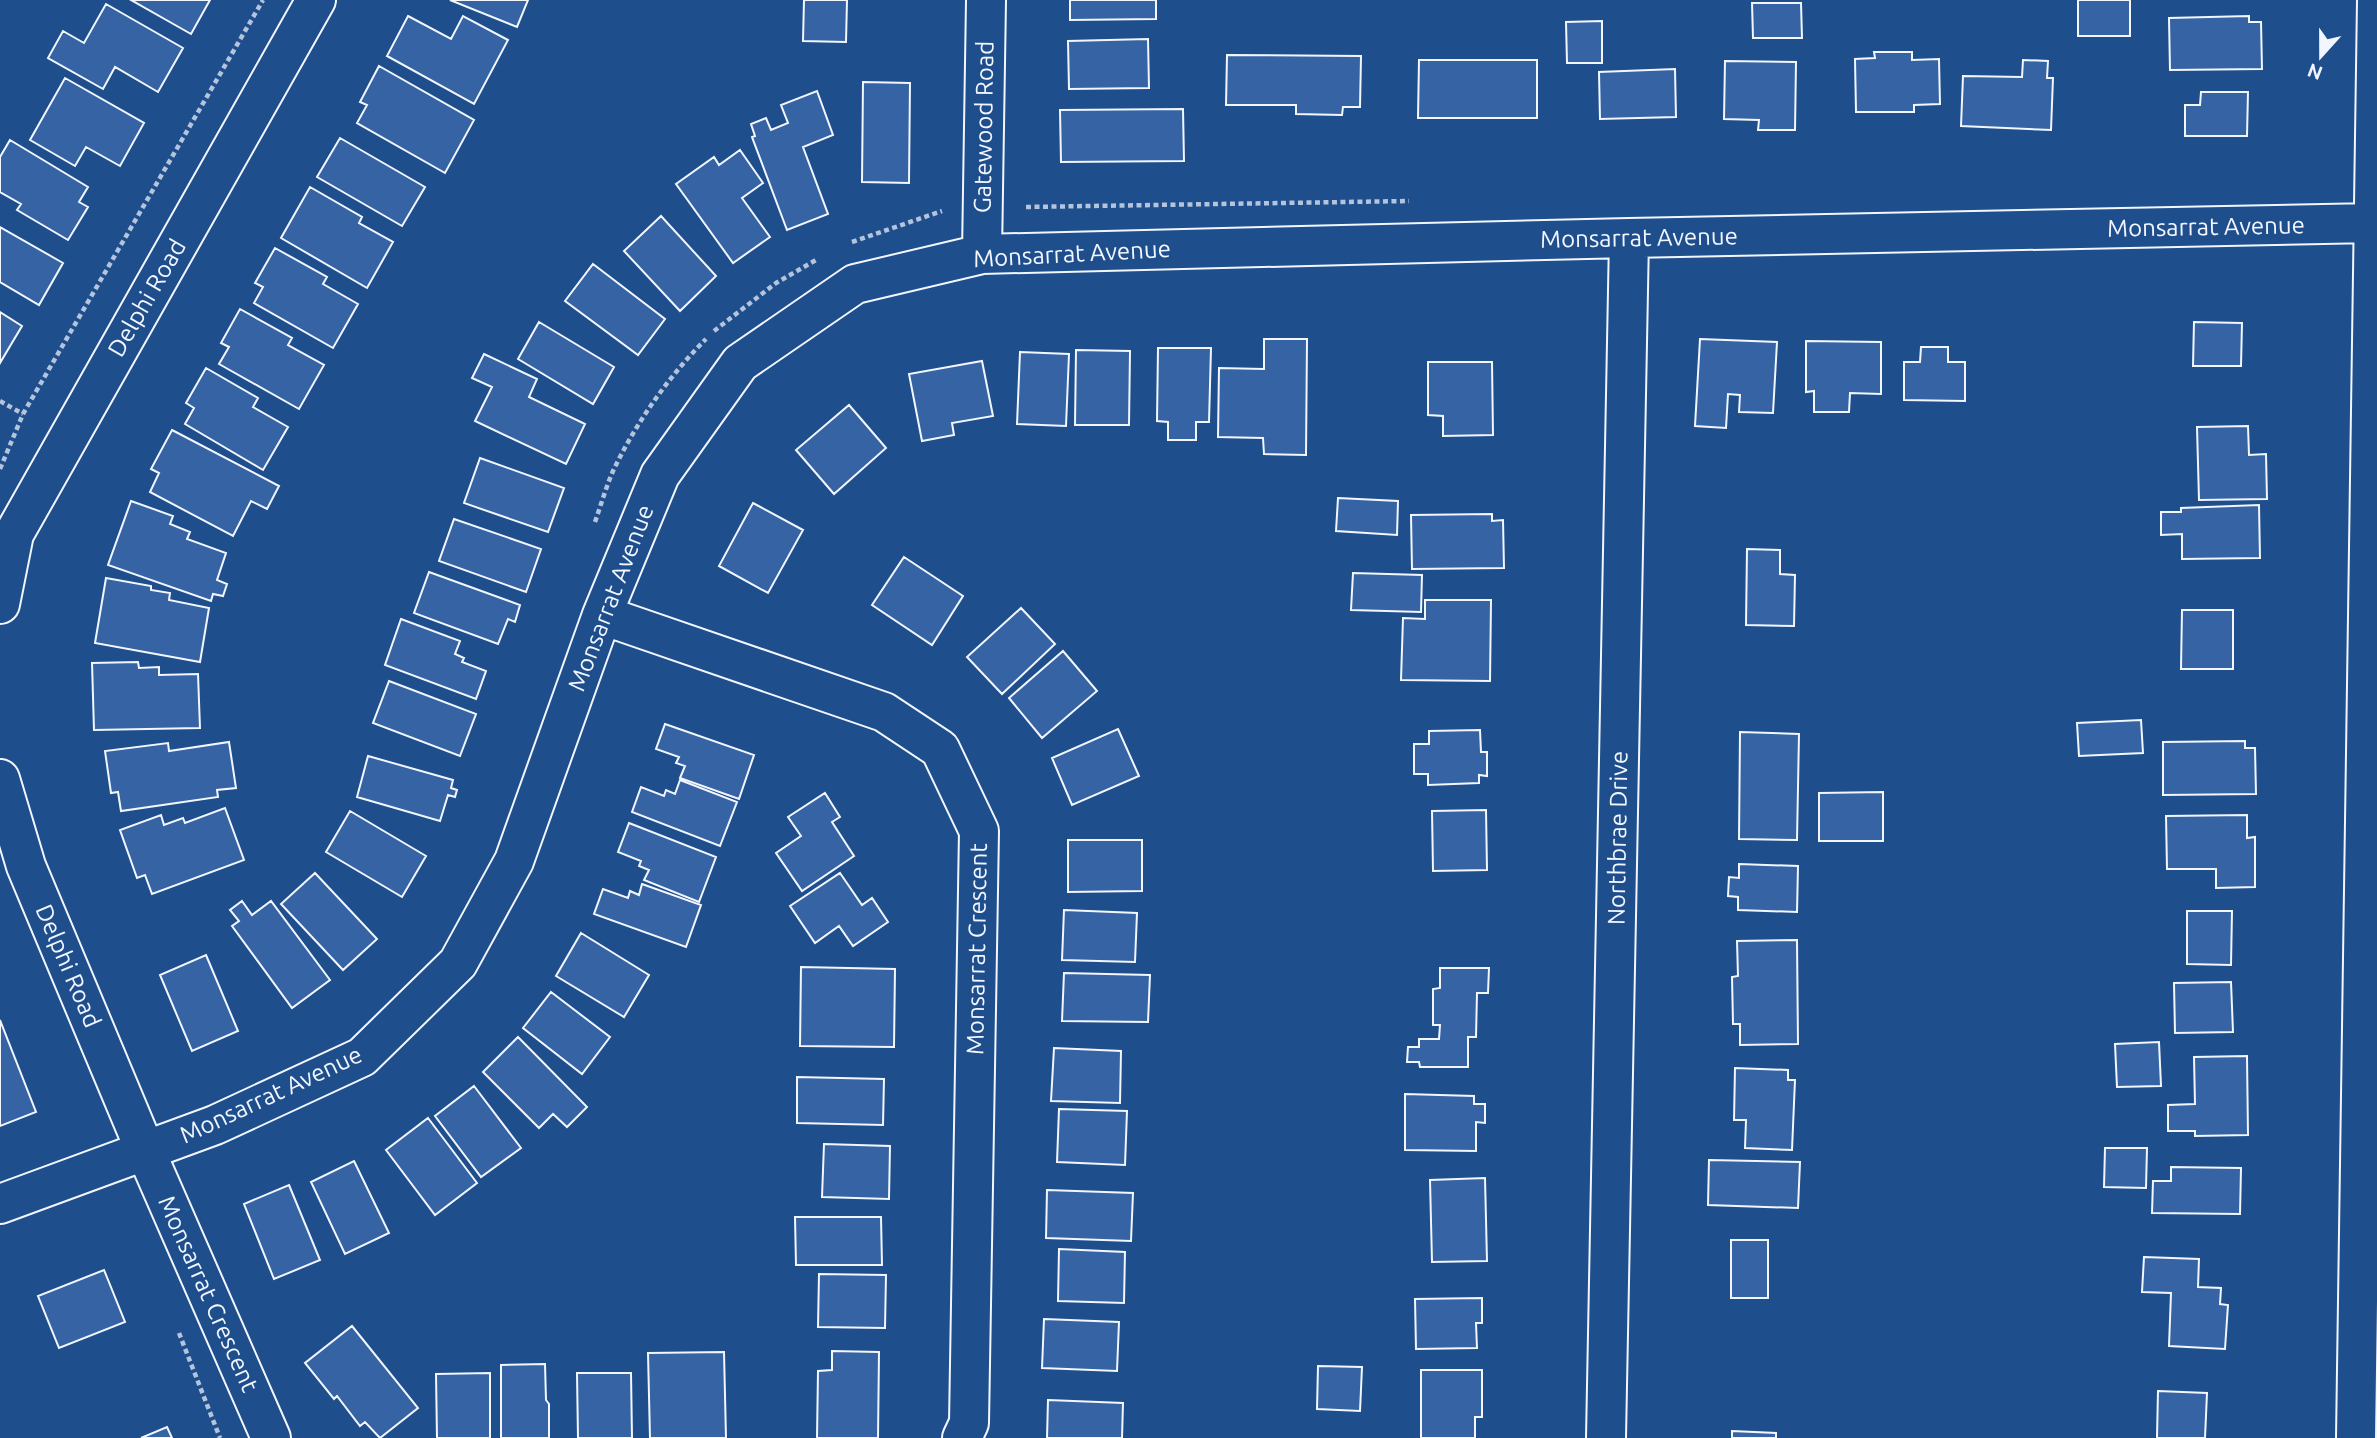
<svg xmlns="http://www.w3.org/2000/svg" width="2377" height="1438" font-family="Ubuntu,sans-serif">
<style>
.building{fill:#3563a3;stroke:#f2f6ff;stroke-width:2}
.lines{fill:none;stroke-linecap:round;stroke-linejoin:round}
.minor-casing{stroke:#f2f6ff;stroke-width:42}
.path{stroke:#b3c4dc;stroke-width:4.5;stroke-dasharray:5 3.5;stroke-linecap:butt}
.minor{stroke:#1f4e8c;stroke-width:38}
.labels{text-anchor:middle;stroke-width:5;stroke-linejoin:round;paint-order:stroke}
.street-label{font-size:24px;fill:#f2f6ff;stroke:#1f4e8c}
</style>
<rect width="100%" height="100%" fill="#1f4e8c"/>
<path class="building" d="M131 0H210L191 34Z
M450 0H528L517 27Z
M804 0H847L846 42 803 41Z
M1070 0H1156V19L1070 20Z
M2078 0H2130V36H2078Z
M1752 3H1801L1802 38H1753Z
M106 4 183 48 158 92 115 67 103 89 48 58 63 31 84 43Z
M408 16 451 39 463 16 508 40 474 104 387 56Z
M2249 16V22H2261L2262 69 2170 70 2169 18Z
M1602 21V63H1567L1566 22Z
M1148 39 1149 88 1069 89 1068 41Z
M1874 52H1912V60L1939 59 1940 104 1914 105V112H1856L1855 59 1875 58Z
M1227 55 1361 56 1360 107H1343L1342 115 1296 114V105H1226Z
M1419 60H1537V118H1418Z
M2023 60 2048 61 2047 78H2053L2051 130 1961 126 1963 76 2022 77Z
M1725 61 1796 62 1795 130H1758L1759 120 1724 119Z
M379 66 474 120 445 173 357 123 367 105 360 102Z
M1675 69 1676 117 1600 119 1599 72Z
M65 78 144 123 120 166 86 147 75 166 30 140Z
M863 82 910 83 909 183 862 182Z
M817 91 833 135 803 147 828 214 787 230 752 137 755 136 751 124 766 118 771 130 788 123 781 105Z
M2201 92H2248L2247 136H2185V105H2200Z
M1183 109 1184 161 1061 162 1060 110Z
M340 138 425 187 402 226 317 177Z
M10 140 88 187 79 202 88 207 68 240 17 210 21 204 0 192V157Z
M740 150 763 183 742 198 770 237 733 263 676 184 714 157 719 165Z
M310 187 362 217 359 223 393 242 367 288 281 238Z
M661 216 716 276 680 311 624 251Z
M0 227 63 263 39 305 0 282Z
M275 248 327 277 323 284 358 304 333 348 254 303 263 287 255 283Z
M593 264 665 319 638 355 565 301Z
M240 309 292 338 288 345 324 365 299 409 219 364 229 347 221 343Z
M0 312 22 326 0 363Z
M539 322 614 367 593 404 518 359Z
M2194 322 2242 323 2241 366H2193Z
M1264 339H1307L1306 455 1264 454 1263 438 1218 437 1219 368 1264 369Z
M1700 339 1777 342 1773 413 1739 412 1740 395 1728 394 1726 428 1695 426Z
M1806 341 1881 342V394L1850 393 1849 412H1814V391L1806 392Z
M1921 347H1948V362H1965V401L1904 400V362H1920Z
M1158 348H1211L1209 422H1196V440H1168V422L1157 421Z
M1076 350 1130 351 1129 425H1075Z
M1020 352 1069 354 1066 426 1017 424Z
M484 354 537 379 529 397 585 424 566 464 475 421 492 387 472 378Z
M982 361 993 416 952 423 954 435 922 441 909 374Z
M1428 362H1492L1493 435 1443 436V416L1428 415Z
M206 368 258 398 253 407 288 427 263 470 185 424 194 408 186 403Z
M849 405 886 448 834 494 796 450Z
M2248 426 2249 455 2266 454 2267 499 2199 500 2197 427Z
M172 430 279 486 267 509 251 501 233 536 150 492 159 473 151 469Z
M480 458 564 488 548 532 464 503Z
M1338 498 1398 501 1397 535 1336 531Z
M131 501 173 516 170 524 190 532 187 539 226 553 217 580 227 584 223 596 213 594 211 601 108 565Z
M753 503 803 530 768 593 719 566Z
M2259 505 2260 558 2182 559V534L2161 535V512H2181V508Z
M1492 514V521L1503 520 1504 568 1412 569 1411 515Z
M454 519 541 549 526 592 439 561Z
M1747 549 1780 550V574L1795 575 1794 626 1746 625Z
M904 557 963 596 932 645 872 605Z
M429 572 520 605 515 622 508 619 498 644 414 613Z
M1353 573 1422 575 1421 612 1351 610Z
M106 578 151 586V590L170 593 169 600 209 608 200 662 95 643Z
M1425 600H1491L1490 681 1401 680 1403 618 1425 619Z
M1021 608 1055 644 1002 694 967 657Z
M2182 610H2233V669H2181Z
M401 619 460 641 455 654 464 658 462 662 486 671 476 699 385 665Z
M1063 651 1097 691 1042 738 1009 698Z
M138 662 139 668 159 667V675L198 674 200 728 94 730 92 663Z
M389 681 476 714 460 756 373 723Z
M2141 720 2143 753 2079 756 2077 723Z
M665 724 754 755 739 799 680 778 685 766 676 763 679 757 656 749Z
M1118 729 1139 776 1072 805 1052 758Z
M1480 730 1481 752H1487V776L1479 775V783L1428 785V774H1414V744H1429V731Z
M1740 732 1799 734 1797 840 1739 839Z
M2245 741V748H2255L2256 794 2163 795V742Z
M229 742 236 788 217 790 218 797 121 811 118 792 111 793 105 751 168 743 169 751Z
M368 756 453 780 451 788 457 790 455 797 448 795 440 821 357 797Z
M680 780 737 802 720 846 632 812 641 787 664 796 666 790 675 794Z
M1883 792V841H1819V793Z
M825 793 840 817 832 822 854 856 802 891 776 853 801 836 788 817Z
M225 808 244 860 152 894 145 875 137 878 120 830 161 815 164 825 183 818 185 823Z
M1486 810 1487 870 1433 871 1432 811Z
M350 811 426 856 402 897 326 852Z
M2247 815V838L2255 837V887L2216 888V869H2167L2166 816Z
M629 823 716 857 699 902 644 880 649 870 639 866 641 861 618 852Z
M1068 840H1142V891L1068 892Z
M1739 864 1798 866 1797 912 1738 910V897L1728 896 1729 877 1739 878Z
M315 873 377 939 343 970 281 904Z
M840 873 862 905 872 898 888 922 853 946 839 926 815 943 790 906Z
M642 884 701 905 686 947 594 914 603 889 628 898 630 891 639 895Z
M242 901 252 915 271 901 330 980 292 1008 232 926 239 921 230 910Z
M1064 910 1137 913 1135 962 1062 960Z
M2187 911H2232L2231 965 2187 964Z
M581 933 649 975 624 1017 556 976Z
M1797 940 1798 1044 1740 1045V1024H1733L1732 977 1738 976 1737 941Z
M206 955 238 1031 192 1051 160 975Z
M801 967 895 969 894 1047 800 1046Z
M1440 968H1489L1488 993H1477L1476 1037H1468V1067H1420L1419 1062H1407L1408 1047H1419V1039H1439L1440 1025H1433V989L1440 988Z
M1064 973 1150 975 1148 1022 1062 1021Z
M2231 982 2233 1032 2175 1033 2174 983Z
M551 992 610 1037 582 1074 523 1028Z
M0 1020 36 1112 0 1126Z
M518 1037 587 1107 567 1127 553 1114 539 1128 483 1072Z
M2159 1042 2161 1086 2117 1087 2115 1044Z
M1054 1048 1121 1051 1120 1103 1051 1101Z
M2247 1056 2248 1135 2195 1136V1131H2168V1105L2195 1104 2194 1057Z
M1735 1068 1788 1070V1080H1795L1792 1150 1745 1148 1746 1120H1734Z
M797 1077 884 1079 883 1125 797 1123Z
M474 1086 521 1148 481 1177 435 1116Z
M1405 1094 1474 1096V1104H1485V1123L1476 1122V1151L1405 1150Z
M1059 1109 1127 1111 1125 1165 1057 1162Z
M428 1118 477 1183 435 1215 386 1150Z
M824 1144 890 1146 889 1199 822 1197Z
M2105 1148H2147L2146 1188 2104 1187Z
M1709 1160 1800 1162 1798 1208 1708 1205Z
M354 1161 389 1233 345 1254 311 1182Z
M2171 1167 2241 1168 2240 1214 2152 1213 2153 1181H2171Z
M1485 1178 1487 1261 1432 1262 1430 1180Z
M289 1185 320 1260 274 1279 244 1204Z
M1047 1190 1133 1193 1131 1241 1046 1238Z
M795 1217H881L882 1265H796Z
M1731 1240H1768V1298H1731Z
M1059 1249 1125 1252 1124 1303 1058 1301Z
M2144 1257 2199 1259 2198 1287 2221 1288 2220 1304 2228 1305 2225 1349 2169 1346 2171 1293 2142 1292Z
M104 1270 125 1322 59 1348 38 1296Z
M819 1274 886 1275 885 1328 818 1327Z
M1482 1298V1323H1476L1477 1348 1416 1349 1415 1299Z
M1044 1319 1119 1322 1117 1371 1042 1368Z
M352 1326 418 1408 380 1438 365 1422 360 1426 337 1396 334 1399 305 1363Z
M832 1351 879 1352 878 1438H817L818 1371 832 1370Z
M724 1352 726 1438H650L648 1353Z
M545 1364 546 1400 549 1404V1438H501V1365Z
M1318 1366 1362 1367 1360 1411 1317 1409Z
M1421 1370H1482V1417H1475V1438H1421Z
M490 1373V1438H437L436 1374Z
M577 1373H631L632 1438H578Z
M2158 1391 2207 1393 2205 1438H2157Z
M1048 1400 1123 1403 1122 1438H1047Z
M167 1427 172 1438H141Z
M1732 1431 1776 1433V1438H1732Z"/>
<g class="lines">
<g class="minor-casing">
<path id="minor" d="M982 254 986 0
M0 604 14 534 316 0
M602 615 884 712 940 749 979 831 969 1423 962 1438
M0 779 26 866 145 1150 271 1438
M0 1204 215 1125 362 1057 458 963 514 861 602 615 660 475 740 363 855 284 982 254 1629 238 2373 223
M1606 1438 1629 238
M2356 1438 2377 0"/>
</g>
<path class="path" d="M1026 207 1409 201
M852 242 942 211
M714 331 776 283 816 260
M0 401 23 414
M0 469 23 414 263 0
M595 522C601 505 606 487 613 471 636 423 668 377 706 339
M179 1333 220 1438"/>
<use href="#minor" class="minor"/>
</g>
<g class="labels">
<g class="street-label">
<text transform="translate(984 127) rotate(-89)" y="8">Gatewood Road</text>
<text transform="translate(2206 227) rotate(-1)" y="8">Monsarrat Avenue</text>
<text transform="translate(1639 238) rotate(-1)" y="8">Monsarrat Avenue</text>
<text transform="translate(1072 254) rotate(-3)" y="8">Monsarrat Avenue</text>
<text transform="translate(147 298) rotate(-60)" y="8">Delphi Road</text>
<text transform="translate(611 598) rotate(-69)" y="8">Monsarrat Avenue</text>
<text transform="translate(1618 838) rotate(-89)" y="8">Northbrae Drive</text>
<text transform="translate(977 949) rotate(-89)" y="8">Monsarrat Crescent</text>
<text transform="translate(68 966) rotate(67)" y="8">Delphi Road</text>
<text transform="translate(271 1095) rotate(-25)" y="8">Monsarrat Avenue</text>
<text transform="translate(208 1294) rotate(66)" y="8">Monsarrat Crescent</text>
</g>
</g>
<g transform="translate(2321 56) rotate(201)" stroke="#1f4e8c" stroke-width="5" paint-order="stroke">
<path d="M0-5L12 26L0 18L-12 26Z" fill="#f2f6ff"/>
<text y="-10" font-size="19" font-weight="bold" text-anchor="middle" fill="#f2f6ff">N</text>
</g>
</svg>
